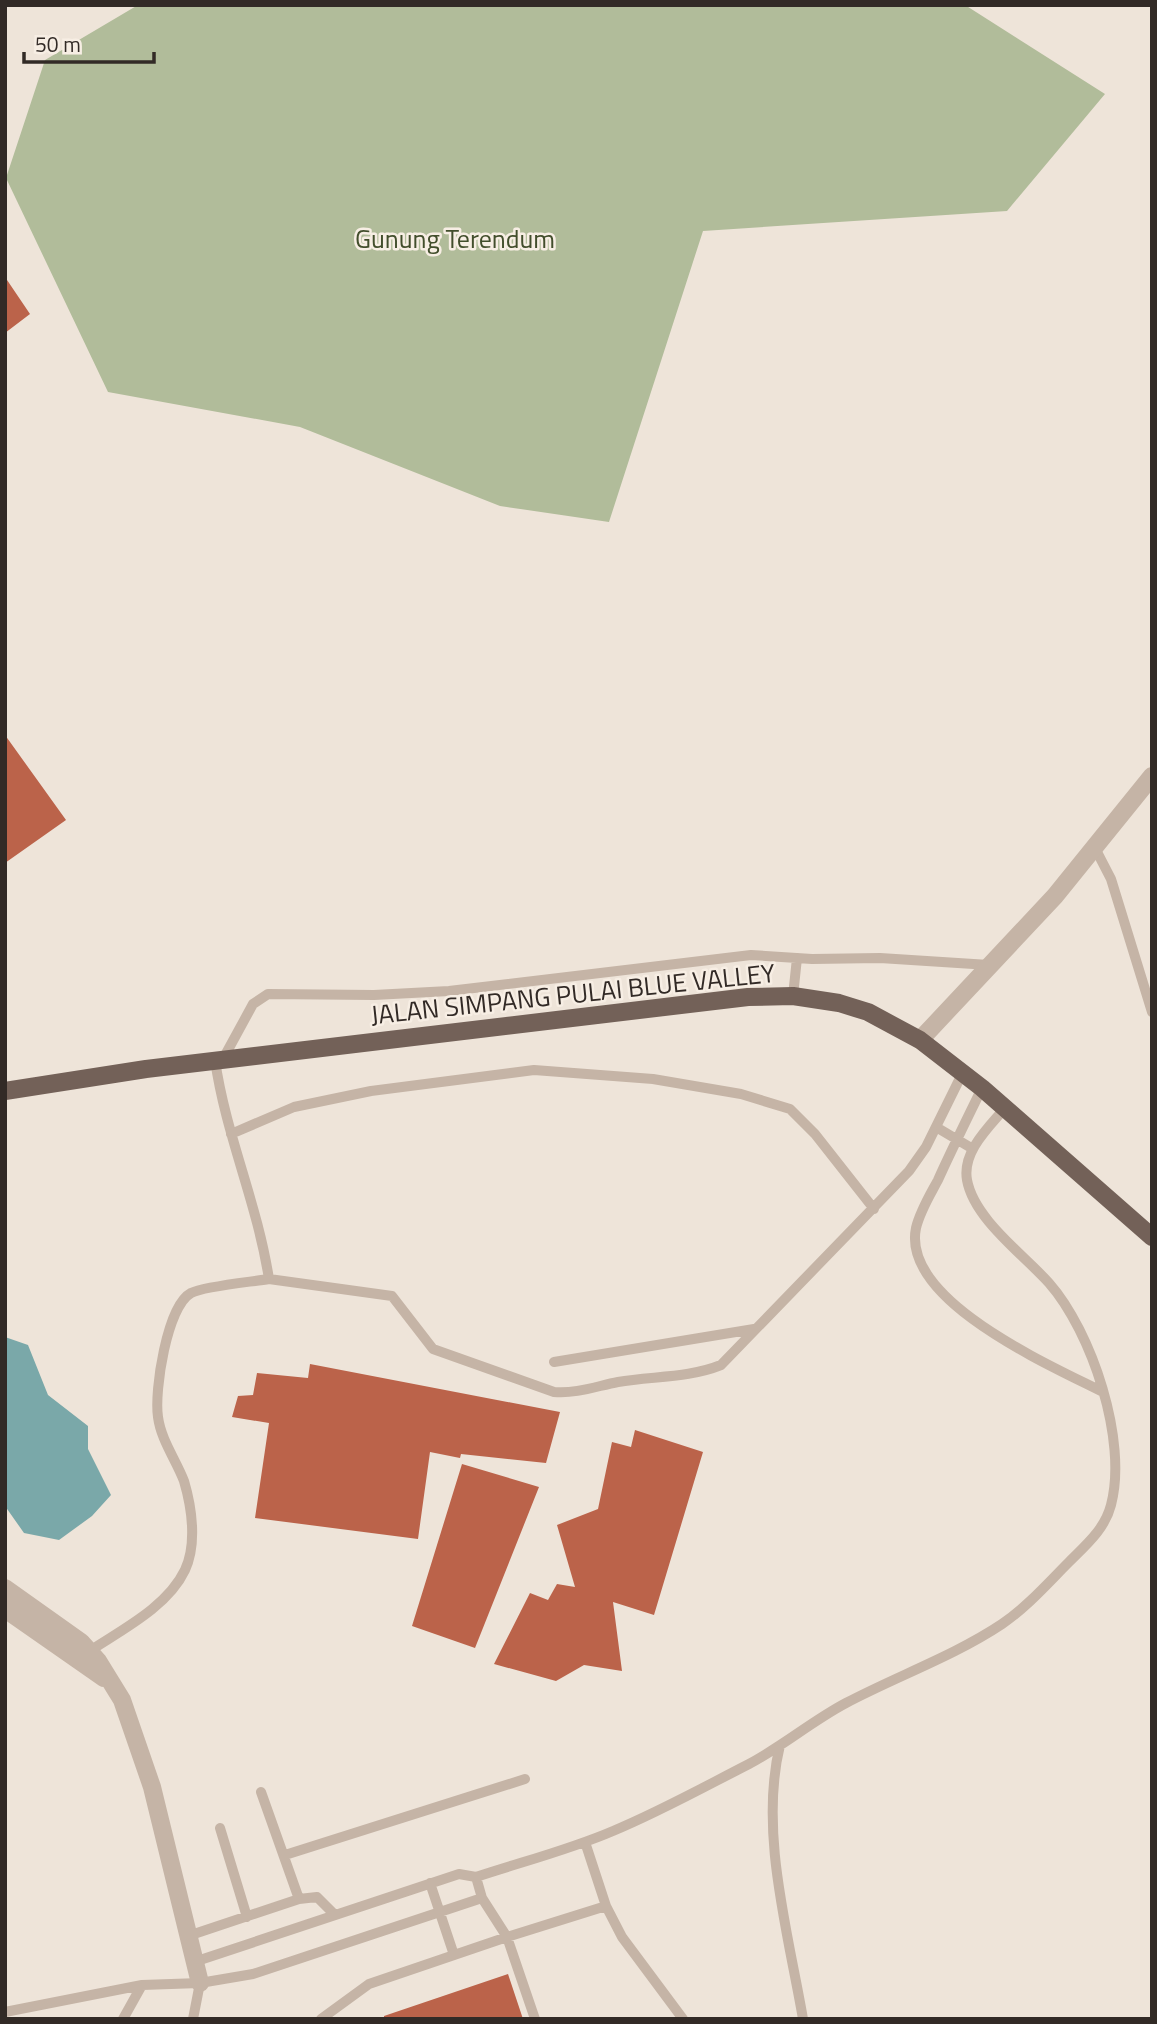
<svg xmlns="http://www.w3.org/2000/svg" width="1157" height="2024" font-family="'Titillium Web',sans-serif">
<style>
.green{fill:#b1bc9a}
.water{fill:#7aa8a9}
.building{fill:#bb634a}
.lines{fill:none;stroke-linecap:round;stroke-linejoin:round}
.lane{stroke:#c5b4a6;stroke-width:10}
.street{stroke:#c5b4a6;stroke-width:18}
.primary{stroke:#736158;stroke-width:18}
.labels{text-anchor:middle;stroke-width:5;stroke-linejoin:round;paint-order:stroke}
.park-label{font-size:26px;fill:#424e2c;stroke:#f7eee4}
.street-label{font-size:26px;fill:#322a26;stroke:#f7eee4}
</style>
<rect width="100%" height="100%" fill="#eee4d9"/>
<path class="green" d="M138 5H965L1105 94 1007 211 703 231 609 522 500 506 300 427 108 392 6 178 45 60Z"/>
<path class="water" d="M5 1337 28 1345 48 1395 88 1426V1449L111 1495 92 1516 59 1540 24 1533 5 1506Z"/>
<path class="building" d="M5 277 30 314 5 333Z
M5 735 66 820 5 863Z
M310 1364 560 1412 546 1463 461 1454 460 1458 430 1452 418 1539 255 1518 269 1423 232 1417 238 1396 253 1395 257 1373 308 1378Z
M635 1430 703 1452 654 1615 613 1602 622 1671 584 1665 556 1681 494 1664 530 1593 548 1600 557 1584 575 1587 557 1525 598 1509 612 1442 631 1447Z
M462 1464 539 1487 475 1648 412 1626Z
M508 1974 523 2019H384V2016Z"/>
<g class="lines">
<path class="lane" d="M1095 848 1111 879 1152 1012
M793 996 797 958
M223 1059 253 1004 268 994 374 995 449 991 751 955 812 959 880 958 989 965
M215 1060C226 1136 257 1202 269 1279L392 1296 433 1349 554 1392C576 1394 597 1386 618 1382 652 1376 689 1378 721 1365L909 1171 926 1147 963 1072
M982 1088C967 1119 952 1149 938 1180 930 1195 920 1211 916 1228 901 1301 1052 1366 1103 1392
M936 1127 973 1149
M231 1134 294 1107 371 1091 534 1070 653 1079 741 1094 790 1109 815 1134 874 1209
M554 1362 754 1329
M85 1654C119 1631 167 1608 185 1570 197 1544 192 1508 184 1481 176 1460 161 1440 158 1417 154 1391 167 1306 191 1293 205 1286 251 1282 269 1279
M780 1745C759 1831 788 1932 803 2019
M261 1792 299 1899 317 1897 335 1915
M220 1828 247 1917
M585 1842 606 1906 622 1937 683 2019
M285 1855 525 1779
M476 1877 482 1898 507 1937 606 1906
M430 1883 454 1955
M188 1936 299 1899
M194 1962 459 1874 476 1877C521 1862 569 1850 613 1831 659 1812 704 1787 749 1764 783 1746 812 1721 846 1703 897 1676 954 1656 1002 1624 1027 1607 1048 1583 1069 1562 1086 1545 1105 1529 1111 1505 1128 1441 1092 1332 1049 1283 1024 1255 974 1219 967 1180 962 1152 988 1128 1005 1108
M5 2012 142 1985 200 1983 253 1974 482 1898
M123 2019 142 1985
M193 2019 200 1983
M321 2019 369 1984 507 1937 535 2019"/>
<path class="street" d="M920 1040 1055 896 1152 776
M5 1588 81 1642 98 1661 122 1700 152 1787 200 1983
M5 1609 104 1678"/>
<path class="primary" d="M5 1091 146 1069 748 997 793 996 839 1003 868 1012 920 1040 982 1088 1152 1237"/>
</g>
<g class="labels">
<g class="park-label">
<text x="455" y="248">Gunung Terendum</text>
</g>
<g class="street-label">
<text transform="translate(573 994) rotate(-6)" y="9">JALAN SIMPANG PULAI BLUE VALLEY</text>
</g>
</g>
<rect width="1157" height="2024" fill="none" stroke="#322a26" stroke-width="14"/>
<path d="M24 52v10h130v-10" fill="none" stroke="#322a26" stroke-width="3.5"/>
<text x="35" y="52" font-size="21" fill="#322a26" stroke="#f7eee4" stroke-width="5" paint-order="stroke">50 m</text>
</svg>
